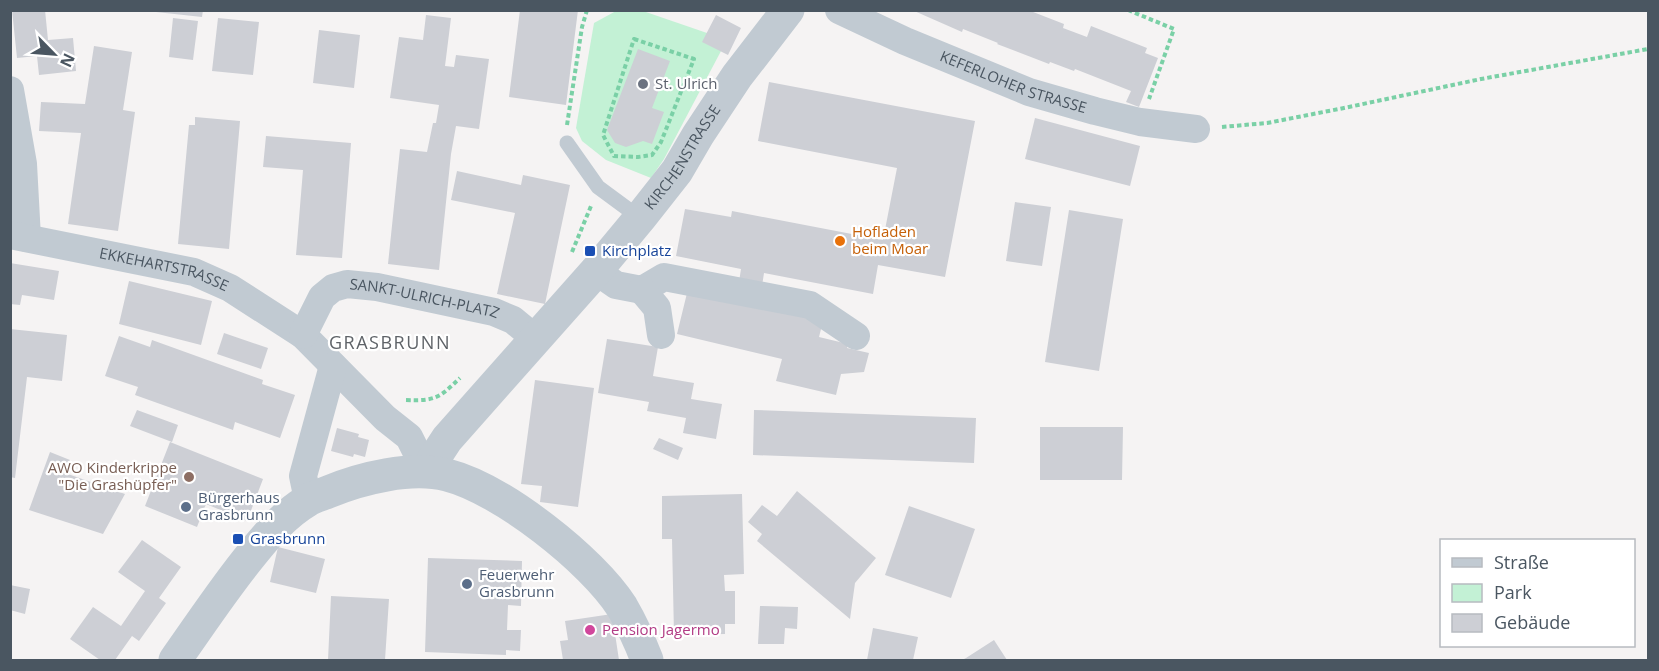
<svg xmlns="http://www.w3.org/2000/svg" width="1659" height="671" font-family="'Open Sans',sans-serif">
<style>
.green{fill:#c3f1d5}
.building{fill:#cdcfd5}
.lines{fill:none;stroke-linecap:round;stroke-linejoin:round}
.path{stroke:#7ad0a6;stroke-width:4;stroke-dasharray:4.5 3;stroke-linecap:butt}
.service{stroke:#c1cad2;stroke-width:15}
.minor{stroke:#c1cad2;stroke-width:28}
.tertiary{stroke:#c1cad2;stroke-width:33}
.worship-dot{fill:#6b7280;stroke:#fff;stroke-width:2}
.food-dot{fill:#e8710a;stroke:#fff;stroke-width:2}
.transit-dot{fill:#1a4fb4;stroke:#fff;stroke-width:2}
.education-dot{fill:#8d6e63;stroke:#fff;stroke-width:2}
.service-dot{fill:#5c6f8a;stroke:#fff;stroke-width:2}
.hotel-dot{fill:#d1479c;stroke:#fff;stroke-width:2}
.labels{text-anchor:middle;stroke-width:4.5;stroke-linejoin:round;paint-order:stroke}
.street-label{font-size:15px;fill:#4a5661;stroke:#fff}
.worship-label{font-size:15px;fill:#5b616d;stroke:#fff;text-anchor:start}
.food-label{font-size:15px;fill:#c56008;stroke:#fff;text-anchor:start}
.transit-label{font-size:15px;fill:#164399;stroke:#fff;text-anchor:start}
.education-label{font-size:15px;fill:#785e54;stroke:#fff;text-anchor:end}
.service-label{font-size:15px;fill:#4e5e75;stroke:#fff;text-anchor:start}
.hotel-label{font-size:15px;fill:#b23c85;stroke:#fff;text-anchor:start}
.quarter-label{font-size:18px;letter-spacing:1.5px;fill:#5f6368;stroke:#fff}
</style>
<rect width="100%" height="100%" fill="#f5f3f3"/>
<path class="green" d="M616 11H643L707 33 721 51 664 159 651 178 606 160 582 141 576 128 594 23Z"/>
<path class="building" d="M12 10H45L48 40 73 38 76 71 39 75 37 56 17 58Z
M156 10H203L202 17 156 12Z
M520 10H578L566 105 509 97Z
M912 10H1028L1064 24 1063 28 1087 37 1091 26 1147 48 1145 53 1158 58 1139 107 1126 102 1131 91 1075 69 1074 71 1050 62 1049 64 997 44 998 43 963 29 962 32Z
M426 15 451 18 445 66 454 67 456 55 489 59 479 129 456 126 451 154 439 270 388 264 400 149 427 152 433 123H436L439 105 390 98 399 37 423 40Z
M716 15 741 28 728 55 702 42Z
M173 18 198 21 193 60 169 57Z
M218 18 259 22 253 75 212 71Z
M319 30 360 35 354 88 313 83Z
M94 46 132 52 123 110 135 112 118 231 68 224 81 133 39 131 41 102 85 104Z
M638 49 670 61 652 108 664 112 652 144 643 141 626 147 615 143 607 130Z
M769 82 975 121 945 277 878 265 873 294 764 273 762 286 739 282 741 269 676 256 685 209 731 217 732 211 883 240 897 168 758 141Z
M195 117 240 121 229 249 178 244 189 125H195Z
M1035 118 1140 146 1130 186 1025 159Z
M266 136 351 143 342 258 296 255 303 170 263 167Z
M457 171 521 185 523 175 570 185 545 304 497 294 515 213 451 200Z
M1015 202 1051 207 1042 266 1006 261Z
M1069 210 1123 219 1099 371 1045 362Z
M10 263 59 271 54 300 22 295 20 305 10 304Z
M129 281 212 301 201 345 119 324Z
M688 289 823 321 819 337 848 344 847 348 869 353 864 372 841 374 836 395 776 381 782 359 677 334Z
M10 329 67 335 62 381 27 377 15 478 10 477Z
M224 333 268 348 261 369 217 354Z
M119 336 150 347 152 340 263 380 262 384 295 395 280 438 235 422 233 430 135 395 138 387 105 376Z
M607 339 658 347 653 376 694 383 691 399 722 404 716 439 683 433 686 418 647 411 649 402 598 393Z
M535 380 594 388 578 507 540 502 542 486 521 484Z
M137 410 178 425 172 442 130 426Z
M754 410 976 418 974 463 753 455Z
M1040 427H1123L1122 480H1040Z
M337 428 359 434 358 437 369 440 365 457 354 454 353 457 331 451Z
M659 438 683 448 678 460 653 449Z
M170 442 263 479 247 521 206 504 197 527 145 506Z
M50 452 70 460 65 473 125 494 103 534 29 510Z
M797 491 876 558 855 583 850 619 757 541 762 534 748 522 762 505 777 516Z
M742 494 744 574 724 575 725 591H735V624H725V634L674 635 672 539H662V496Z
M909 506 975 529 951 598 885 575Z
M142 540 181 567 159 598 166 603 139 641 132 636 115 660H100L70 639 93 607 121 626 145 591 118 572Z
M278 547 325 559 316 593 270 582Z
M428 558 522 561 521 606 508 605 507 630H521L520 651 506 650V655L425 652Z
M10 585 30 589 25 614 10 610Z
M331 596 389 599 385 660H328Z
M760 606 798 607 797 629 785 628 784 644H758Z
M612 614 619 660H563L560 641 568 640 565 621Z
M873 628 918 637 913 660H867Z
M994 640 1007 660H962L966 658Z"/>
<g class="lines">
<path class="path" d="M1128 10 1174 29 1149 99
M634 39 694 59 661 142 652 155 638 157 614 156 603 135Z
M567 125 582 27 587 10
M1222 127 1267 123 1344 108 1481 79 1648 49
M572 252 591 206
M406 400C436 401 439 398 460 378"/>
<path class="service" d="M567 143 598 187 640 218"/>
<g class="minor">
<path id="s1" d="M839 10 905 41 1029 92 1095 111 1140 122 1196 129"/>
<path d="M10 90 23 164 27 238"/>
<path id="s2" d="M10 235 194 272 230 288 303 335 385 418 409 437 426 471"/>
<path d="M596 271 616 285 642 290 664 277 810 305 856 336"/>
<path d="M642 290 657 308 661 335"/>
<path id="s3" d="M303 335 322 297 333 288 347 284 377 287 494 312 513 320 536 339"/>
<path d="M308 500 303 476 333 366"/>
</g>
<g class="tertiary">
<path id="s4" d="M426 471 447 439 596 271 640 218 677 171 698 135 737 76 788 10"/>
<path d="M175 660C200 625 224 588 252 554 268 534 285 514 307 501 313 497 321 495 328 492 362 478 411 466 447 475 502 489 592 560 622 607 632 624 640 642 647 660"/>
</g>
</g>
<circle class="worship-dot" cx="643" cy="84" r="6"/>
<circle class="food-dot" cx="840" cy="241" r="6"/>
<g class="transit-dot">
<rect x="584" y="245" width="12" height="12" rx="3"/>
<rect x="232" y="533" width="12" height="12" rx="3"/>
</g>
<circle class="education-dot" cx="189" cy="477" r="6"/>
<g class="service-dot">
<circle cx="186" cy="507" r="6"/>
<circle cx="467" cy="584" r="6"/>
</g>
<circle class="hotel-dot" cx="590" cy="630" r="6"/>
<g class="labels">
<g class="street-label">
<text dy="5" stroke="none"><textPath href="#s1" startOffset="189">KEFERLOHER STRASSE</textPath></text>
<text dy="5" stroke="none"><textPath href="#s4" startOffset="406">KIRCHENSTRASSE</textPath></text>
<text dy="5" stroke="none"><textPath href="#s2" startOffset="158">EKKEHARTSTRASSE</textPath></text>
<text dy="5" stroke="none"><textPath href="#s3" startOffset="150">SANKT-ULRICH-PLATZ</textPath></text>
</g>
<g class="worship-label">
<text x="655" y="89">St. Ulrich</text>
</g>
<g class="food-label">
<text x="852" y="237">Hofladen<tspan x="852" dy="17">beim Moar</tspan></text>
</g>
<g class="transit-label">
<text x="602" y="256">Kirchplatz</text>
<text x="250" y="544">Grasbrunn</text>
</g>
<g class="education-label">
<text x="177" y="473">AWO Kinderkrippe<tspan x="177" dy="17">"Die Grashüpfer"</tspan></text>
</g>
<g class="service-label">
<text x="198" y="503">Bürgerhaus<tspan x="198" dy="17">Grasbrunn</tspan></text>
<text x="479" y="580">Feuerwehr<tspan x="479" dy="17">Grasbrunn</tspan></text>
</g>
<g class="hotel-label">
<text x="602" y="635">Pension Jagermo</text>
</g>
<g class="quarter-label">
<text x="390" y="349">GRASBRUNN</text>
</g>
</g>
<rect width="1659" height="671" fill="none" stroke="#4a5661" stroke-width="24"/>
<rect x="1440" y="539" width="195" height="108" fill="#ffffff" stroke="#b7bbc0" stroke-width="1.5"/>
<rect x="1452" y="558" width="30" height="9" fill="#c1cad2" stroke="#b7bbc0" stroke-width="1.5"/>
<text x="1494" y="569" font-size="18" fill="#4a5661">Straße</text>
<rect x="1452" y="584" width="30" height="18" fill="#c3f1d5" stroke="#b7bbc0" stroke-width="1.5"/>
<text x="1494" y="599" font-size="18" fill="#4a5661">Park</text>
<rect x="1452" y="614" width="30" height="18" fill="#cdcfd5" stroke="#b7bbc0" stroke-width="1.5"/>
<text x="1494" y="629" font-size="18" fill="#4a5661">Gebäude</text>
<g transform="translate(54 54) rotate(115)" stroke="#ffffff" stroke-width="4.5" paint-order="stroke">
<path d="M0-4.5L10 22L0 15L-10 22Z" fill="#4a5661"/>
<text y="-9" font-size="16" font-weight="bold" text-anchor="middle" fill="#4a5661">N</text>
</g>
</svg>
